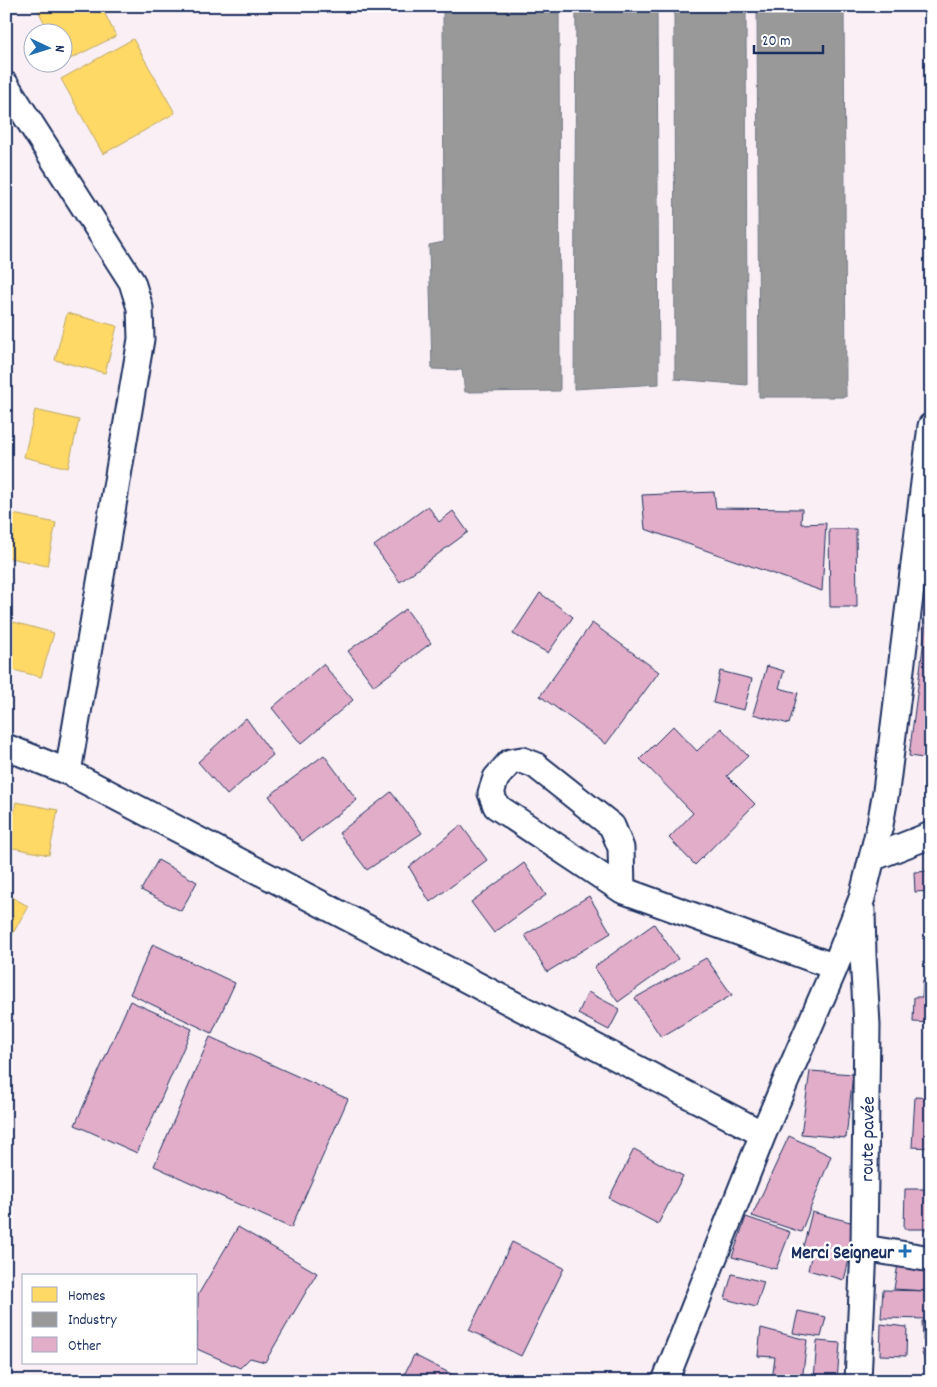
<svg xmlns="http://www.w3.org/2000/svg" width="937" height="1387" font-family="Dekko,sans-serif">
<style>
.homes{fill:#ffd966;stroke:#bba664}
.industry{fill:#999;stroke:#737987}
.building{fill:#e1adc9;stroke:#1b2f5e}
.lines{fill:none;stroke-linecap:round;stroke-linejoin:round}
.minor-casing{stroke:#1b2f5e;stroke-width:29}
.minor{stroke:#fff;stroke-width:25}
.poi-dot{fill:#1f6fb2;stroke:#fff;stroke-width:2}
.labels{text-anchor:middle;stroke-width:5;stroke-linejoin:round;paint-order:stroke}
.street-label{font-size:19px;fill:#1b2f5e;stroke:#fff}
.poi-label{font-size:19px;font-weight:bold;fill:#1b2f5e;stroke:#fff;text-anchor:end}
</style>
<rect width="100%" height="100%" fill="#f9eff4"/>
<filter id="ink" filterUnits="userSpaceOnUse"><feTurbulence type="fractalNoise" baseFrequency=".02" numOctaves="2"/><feDisplacementMap in="SourceGraphic" scale="10" xChannelSelector="R" yChannelSelector="G"/><feConvolveMatrix kernelMatrix="1 2 1 2 8 2 1 2 1" color-interpolation-filters="sRGB"/></filter>
<g filter="url(#ink)">
<path class="homes" d="M36 6H101L116 36 64 62 62 32H49Z
M133 39 175 113 103 154 61 79Z
M67 313 117 326 105 373 55 360Z
M35 410 79 420 68 468 24 457Z
M13 514 56 523 47 566 6 557V546Z
M6 620 54 633 41 677 6 668Z
M16 802 58 810 49 855 8 847Z
M6 894 28 906 6 946Z"/>
<path class="industry" d="M443 6H559L560 391 465 392 462 370 432 369 429 245 444 242Z
M576 6H657L659 384 574 389Z
M674 6H746L747 385 675 379Z
M757 6H844L846 397H759Z"/>
<path class="building" d="M714 492 716 508 802 509 801 524 826 523 822 591 645 529 642 495Z
M428 506 439 522 453 511 468 532 400 582 374 546Z
M829 529H856L857 607H830Z
M540 593 573 617 548 653 513 634Z
M928 608H931V759L909 756Z
M406 609 431 643 374 686 348 651Z
M592 623 659 672 606 744 540 696Z
M323 664 353 700 301 744 272 708Z
M767 666 784 671 779 688 798 693 789 724 753 714Z
M720 671 752 679 744 710 713 703Z
M246 718 273 755 227 795 198 762Z
M673 726 697 751 721 728 748 756 727 776 755 804 695 865 669 838 693 813 640 759Z
M324 755 357 800 302 841 269 796Z
M391 792 422 833 367 870 339 833Z
M461 825 487 860 430 902 409 867Z
M158 860 197 882 181 911 141 890Z
M524 863 546 895 494 933 471 902Z
M931 871V891L915 892 914 872Z
M589 896 611 933 547 972 525 935Z
M654 924 678 959 618 1002 594 967Z
M153 944 235 983 212 1033 130 994Z
M706 958 732 995 661 1037 635 998Z
M923 980 931 981V1023L913 1022 914 997H922Z
M588 992 620 1009 609 1030 578 1014Z
M130 1001 192 1029 137 1153 75 1125Z
M210 1037 348 1099 291 1228 154 1166Z
M810 1071 853 1074 846 1138 801 1134Z
M915 1097 931 1098V1148L912 1147Z
M789 1136 831 1156 801 1232 752 1216Z
M634 1149 683 1176 658 1224 609 1198Z
M905 1189H931V1229H904Z
M812 1212 858 1224 844 1280 808 1270 812 1253 802 1251Z
M746 1217 790 1232 776 1269 732 1257Z
M238 1227 317 1273 265 1362 250 1358 240 1368 197 1349 198 1295Z
M512 1242 564 1268 521 1356 469 1330Z
M898 1264 931 1268V1277L927 1291 894 1289Z
M732 1274 764 1282 756 1307 725 1299Z
M883 1290 931 1291V1319L881 1318Z
M798 1311 826 1317 821 1337 793 1333Z
M931 1320V1340L923 1341 922 1321Z
M881 1324 907 1327 906 1356 880 1355Z
M761 1328 807 1340 802 1381H772L775 1357 758 1356Z
M817 1341 840 1343 837 1381H807V1379H814Z
M931 1347V1378L921 1350Z
M414 1355 465 1381H401Z"/>
<g class="lines">
<g class="minor-casing">
<path id="minor" d="M6 85 132 282 140 308 141 339 68 772
M6 747 68 772 763 1134
M872 858 931 835
M622 890 621 848 612 826 535 765 522 760 510 762 496 778 491 793 496 806 622 890 835 967
M864 1248 931 1259
M665 1381 763 1134 835 967 862 898 880 825 886 791 931 426
M858 1381 864 1248 867 1025 863 955 862 911"/>
</g>
<use href="#minor" class="minor"/>
</g>
</g>
<path class="poi-dot" d="M902.5 1243.5h5v5h5v5h-5v5h-5v-5h-5v-5h5z"/>
<g class="labels">
<g class="street-label">
<text transform="translate(866 1139) rotate(-89)" y="7">route pavée</text>
</g>
<g class="poi-label">
<text x="894" y="1258">Merci Seigneur</text>
</g>
</g>
<rect width="937" height="1387" fill="none" stroke="#fff" stroke-width="25"/>
<rect x="12" y="12" width="912" height="1362" fill="none" stroke="#1b2f5e" stroke-width="2" filter="url(#ink)"/>
<rect x="22" y="1274" width="175" height="90" fill="#ffffff" stroke="#a4acbf"/>
<rect x="32" y="1287" width="25" height="15" fill="#ffd966" stroke="#a4acbf"/>
<text x="68" y="1300" font-size="15" fill="#1b2f5e">Homes</text>
<rect x="32" y="1312" width="25" height="15" fill="#999999" stroke="#a4acbf"/>
<text x="68" y="1324" font-size="15" fill="#1b2f5e">Industry</text>
<rect x="32" y="1337" width="25" height="15" fill="#e1adc9" stroke="#a4acbf"/>
<text x="68" y="1350" font-size="15" fill="#1b2f5e">Other</text>
<g transform="translate(48 48) rotate(94)"><circle r="24" fill="#ffffff" stroke="#a4acbf"/>
<path d="M0-4L9 19L0 12L-9 19Z" fill="#1f6fb2"/>
<text y="-8" font-size="14" font-weight="bold" text-anchor="middle" fill="#1b2f5e">N</text>
</g>
<path d="M754 45v8h69v-8" fill="none" stroke="#1b2f5e" stroke-width="2.5"/>
<text x="762" y="45" font-size="15" fill="#1b2f5e" stroke="#ffffff" stroke-width="4" paint-order="stroke">20 m</text>
</svg>
